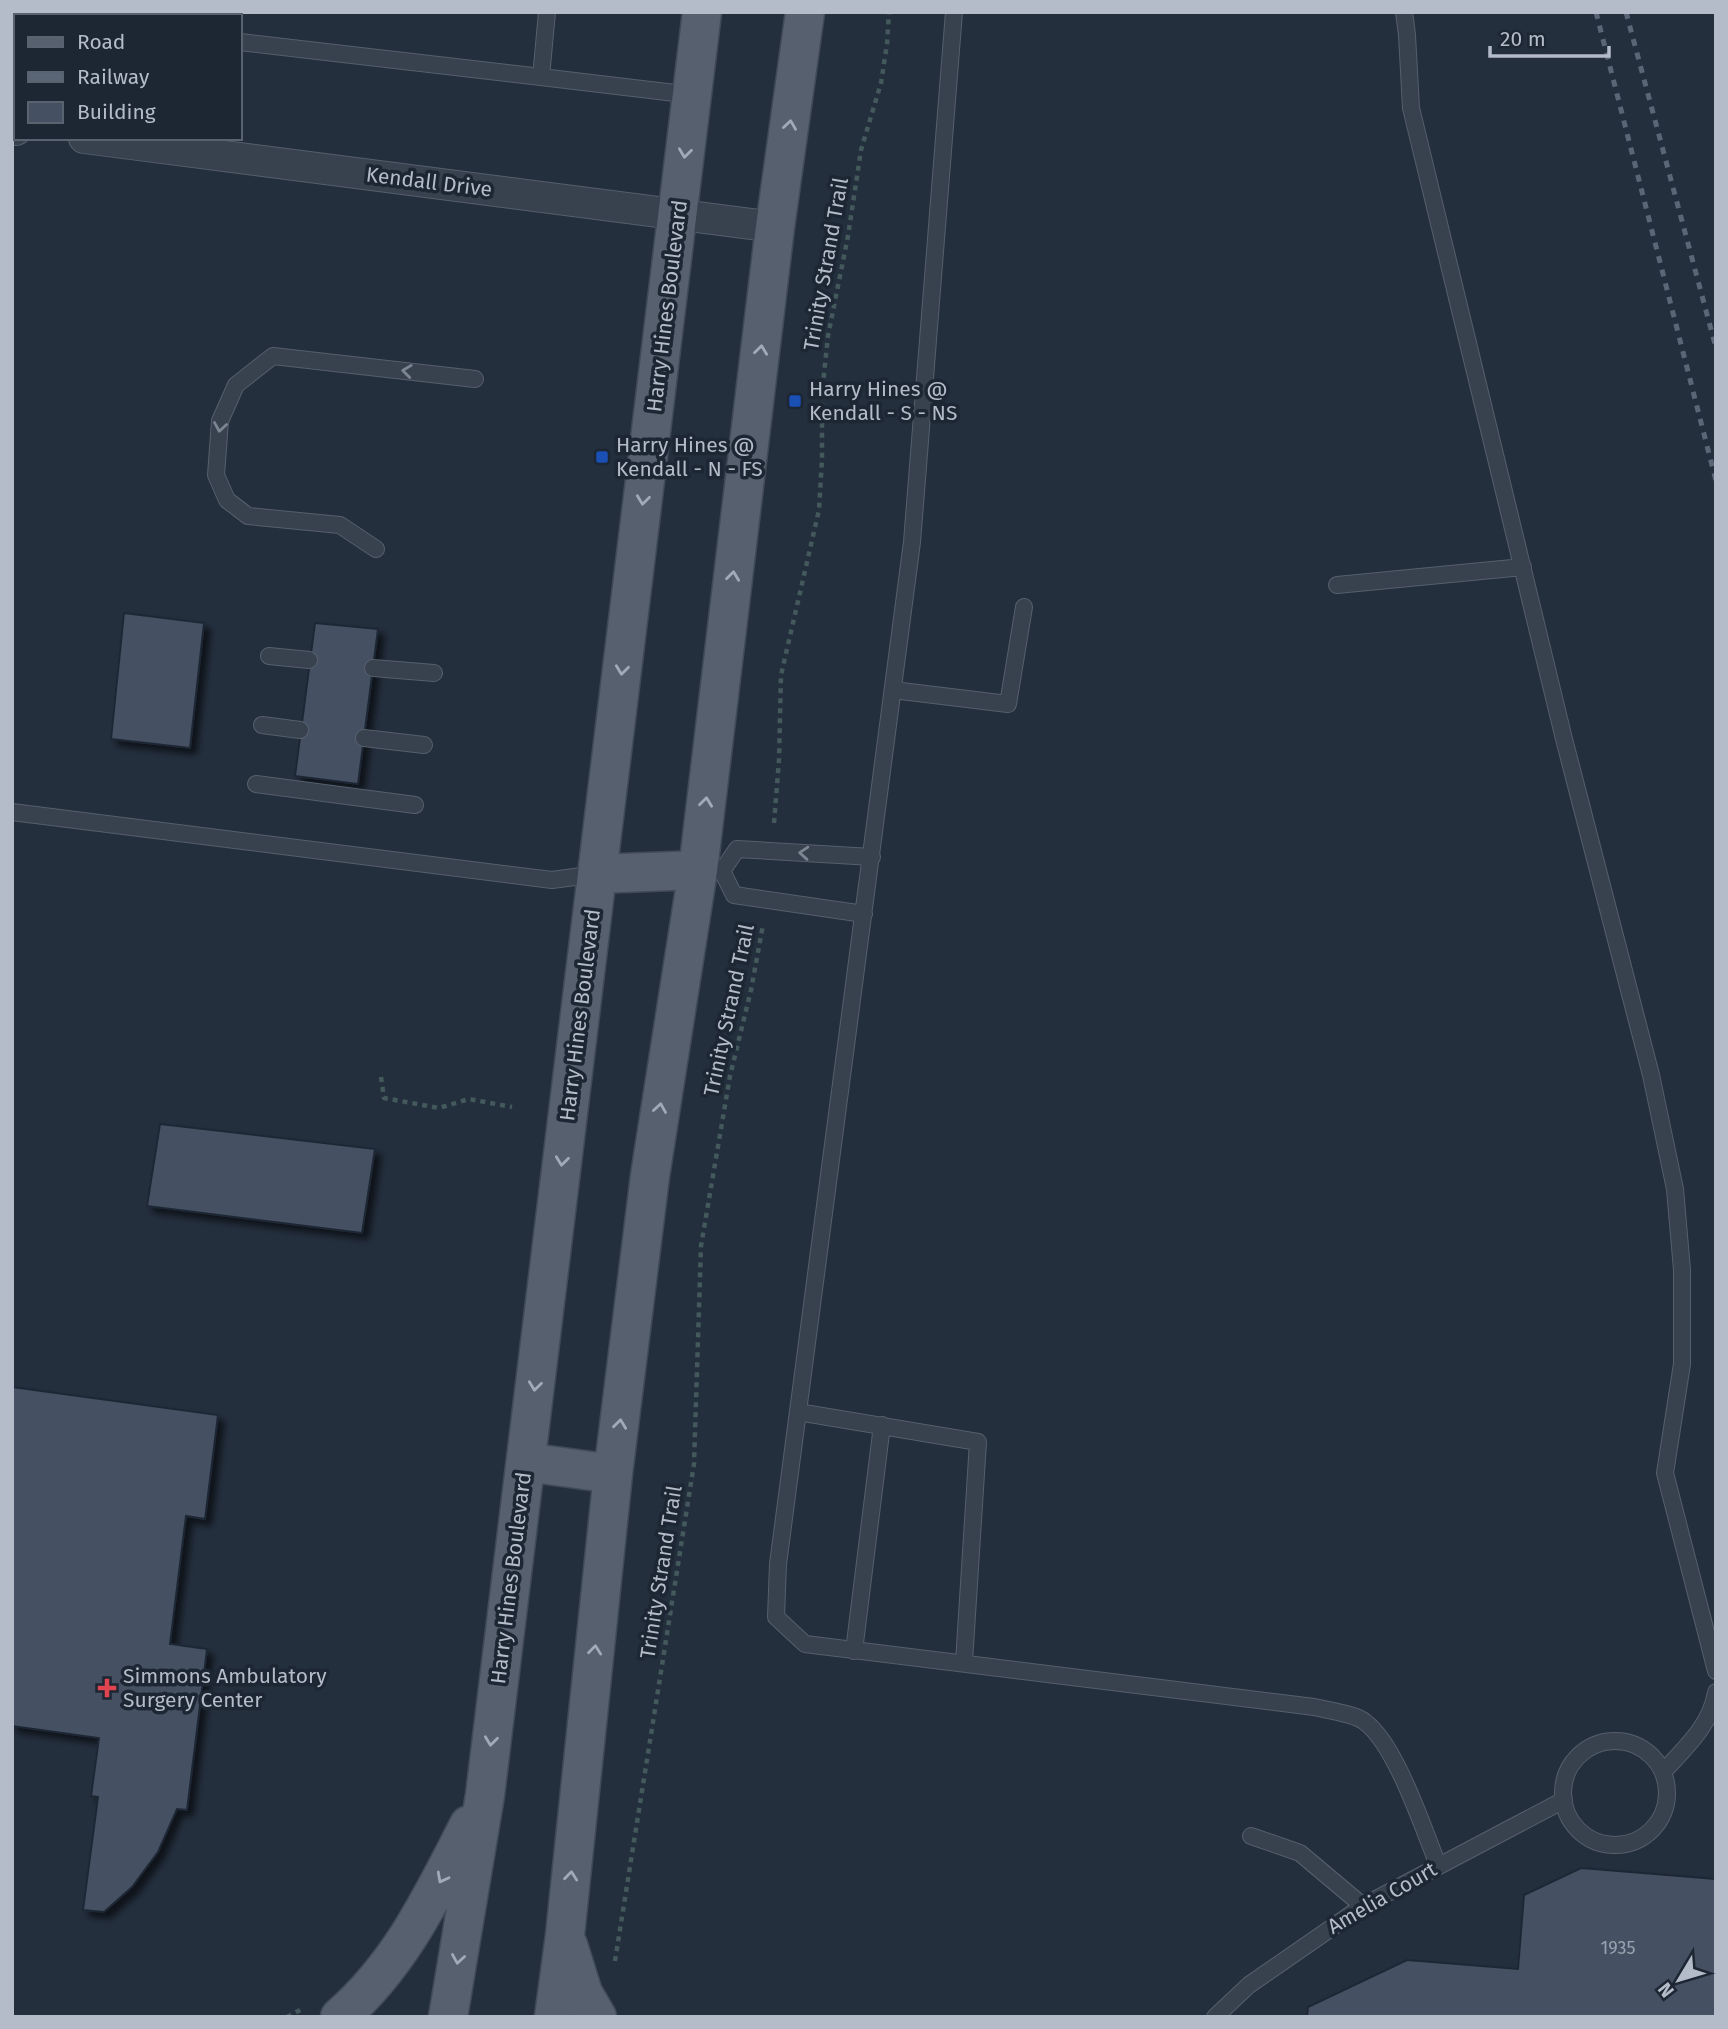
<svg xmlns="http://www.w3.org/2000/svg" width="1728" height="2029" font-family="'Fira Sans',sans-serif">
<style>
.building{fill:#455162;stroke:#1f2835;stroke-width:2;filter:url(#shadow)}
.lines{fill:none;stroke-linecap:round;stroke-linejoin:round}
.service-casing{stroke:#565f6c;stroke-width:18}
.minor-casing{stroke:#565f6c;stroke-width:32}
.primary-casing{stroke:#414a57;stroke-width:41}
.path{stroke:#44595c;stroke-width:4.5;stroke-dasharray:5 5;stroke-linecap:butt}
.service{stroke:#38414e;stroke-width:16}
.minor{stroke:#38414e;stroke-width:30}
.primary{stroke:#56606e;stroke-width:38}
.rail{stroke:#5a6575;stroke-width:5;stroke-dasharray:7 7;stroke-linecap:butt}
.oneway{stroke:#a1aab7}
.oneway2{stroke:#7c8592}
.transit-dot{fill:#1a4fb4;stroke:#1d2633;stroke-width:2.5}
.health-dot{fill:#e0444e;stroke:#1d2633;stroke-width:2.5}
.labels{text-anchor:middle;stroke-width:7;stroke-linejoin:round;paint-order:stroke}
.number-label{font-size:18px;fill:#98a1af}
.street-label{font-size:21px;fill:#b4bcc9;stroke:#1d2633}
.poi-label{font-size:21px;fill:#b4bcc9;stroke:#1d2633;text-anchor:start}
</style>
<defs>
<filter id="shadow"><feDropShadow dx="6" dy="6" stdDeviation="3.5" flood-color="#0009"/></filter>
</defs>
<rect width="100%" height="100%" fill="#242f3e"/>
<path class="building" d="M124 613 204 623 190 748 111 739Z
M315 623 378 629 358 784 295 776Z
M160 1124 375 1149 362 1233 147 1206Z
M12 1387 218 1415 205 1519 186 1516 170 1644 207 1649 187 1810 177 1809 158 1852 132 1887 104 1912 83 1910 98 1797 91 1796 99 1738 12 1726Z
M1581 1868 1716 1879V2017H1307L1308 2007 1407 1960 1518 1969 1524 1895Z"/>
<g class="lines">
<g class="service-casing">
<path id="service" d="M547 12 541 77 692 95
M954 12 912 542 778 1564 776 1617 805 1644 1314 1707C1327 1710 1356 1714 1365 1722 1396 1745 1423 1828 1438 1865
M1404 12 1407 35 1411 108 1564 739 1651 1075 1675 1189 1682 1270V1364L1665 1473 1716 1671
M12 15 17 16
M240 42 541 77
M376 549 340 525 248 516 227 500 216 475 220 421 236 385 273 356 475 379
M1337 585 1523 567
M269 656 309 660
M373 668 434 673
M893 690 1008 704 1024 607
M262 725 300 730
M364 738 424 745
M256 784 415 805
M12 812 552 880 597 874
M722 871 737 849 872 857
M722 871 734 895 864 914
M798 1412 978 1442 964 1662
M854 1651 882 1425
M1563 1793a52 52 0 1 1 104 0a52 52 0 1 1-104 0Z
M1663 1772C1685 1748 1711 1725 1716 1692
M1251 1836 1300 1853 1363 1906
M1215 2017 1249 1985 1363 1906 1564 1800"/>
</g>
<g class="minor-casing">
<path id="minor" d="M12 129 16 130
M84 138 775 227"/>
</g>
<g class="primary-casing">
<path id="primary" d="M597 874 698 870
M526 1462 613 1474
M568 1945 583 1993 597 2017
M340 2017C401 1964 433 1895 469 1825
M448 2017 485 1795 702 12
M554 2017 565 1935 613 1474 650 1176 698 870 775 227 805 12"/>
</g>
<path class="path" d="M774 823 779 760 781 675 819 510 822 459V393L828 336 848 236 861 150 881 83 887 44 889 12
M381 1077 384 1098 439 1108 469 1099 512 1107
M615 1961 694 1464 701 1246 730 1076 751 990 763 925
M287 2017 302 2009"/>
<use href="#service" class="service"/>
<use href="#minor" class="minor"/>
<use href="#primary" class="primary"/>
<path class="rail" d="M1596 12 1716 481
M1626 12 1716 348"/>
</g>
<defs><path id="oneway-chevron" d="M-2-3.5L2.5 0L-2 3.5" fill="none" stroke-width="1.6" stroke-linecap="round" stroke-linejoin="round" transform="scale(1.75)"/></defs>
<g class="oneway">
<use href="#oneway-chevron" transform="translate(790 125) rotate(-82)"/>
<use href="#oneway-chevron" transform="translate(685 153) rotate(97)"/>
<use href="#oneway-chevron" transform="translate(761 350) rotate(-83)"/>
<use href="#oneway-chevron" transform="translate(643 500) rotate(97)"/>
<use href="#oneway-chevron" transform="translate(733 576) rotate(-83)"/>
<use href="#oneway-chevron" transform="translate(622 670) rotate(97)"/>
<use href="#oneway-chevron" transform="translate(706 802) rotate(-83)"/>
<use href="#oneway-chevron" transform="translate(660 1108) rotate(-81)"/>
<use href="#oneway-chevron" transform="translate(562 1161) rotate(97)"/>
<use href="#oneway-chevron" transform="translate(535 1386) rotate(97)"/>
<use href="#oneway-chevron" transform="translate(620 1424) rotate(-83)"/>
<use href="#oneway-chevron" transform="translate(595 1650) rotate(-84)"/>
<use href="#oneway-chevron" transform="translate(491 1741) rotate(97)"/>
<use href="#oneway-chevron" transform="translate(571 1876) rotate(-84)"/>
<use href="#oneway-chevron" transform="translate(442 1878) rotate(118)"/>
<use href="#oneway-chevron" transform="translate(458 1959) rotate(99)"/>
</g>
<g class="oneway2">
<use href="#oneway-chevron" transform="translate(407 371) rotate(-173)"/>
<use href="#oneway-chevron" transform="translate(220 427) rotate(99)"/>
<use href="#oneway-chevron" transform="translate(804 853) rotate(-176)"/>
</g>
<g class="transit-dot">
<rect x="788" y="394" width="14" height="14" rx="3.5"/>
<rect x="595" y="450" width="14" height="14" rx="3.5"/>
</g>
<path class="health-dot" d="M103.5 1677.5h7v7h7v7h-7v7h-7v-7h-7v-7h7z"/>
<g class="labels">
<g class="number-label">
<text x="1618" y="1954">1935</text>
</g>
<g class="street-label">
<text transform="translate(429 182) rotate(7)" y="7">Kendall Drive</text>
<text transform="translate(826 264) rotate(-80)" y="7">Trinity Strand Trail</text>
<text transform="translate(667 306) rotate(-83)" y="7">Harry Hines Boulevard</text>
<text transform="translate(729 1010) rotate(-78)" y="7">Trinity Strand Trail</text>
<text transform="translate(580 1015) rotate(-83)" y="7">Harry Hines Boulevard</text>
<text transform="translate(661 1572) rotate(-81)" y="7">Trinity Strand Trail</text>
<text transform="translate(511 1578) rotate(-83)" y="7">Harry Hines Boulevard</text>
<text transform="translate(1382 1898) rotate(-30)" y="7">Amelia Court</text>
</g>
<g class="poi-label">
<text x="809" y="396">Harry Hines @<tspan x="809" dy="24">Kendall - S - NS</tspan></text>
<text x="616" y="452">Harry Hines @<tspan x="616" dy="24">Kendall - N - FS</tspan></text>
<text x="123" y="1683">Simmons Ambulatory<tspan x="123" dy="24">Surgery Center</tspan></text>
</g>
</g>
<rect width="1728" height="2029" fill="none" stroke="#b4bcc9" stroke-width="28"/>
<rect x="14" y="14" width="228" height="126" fill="#1d2633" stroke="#59626f" stroke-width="2"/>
<rect x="28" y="37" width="35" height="10" fill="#56606e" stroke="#59626f" stroke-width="2"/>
<text x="77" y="49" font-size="21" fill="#b4bcc9">Road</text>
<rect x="28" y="72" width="35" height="10" fill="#5a6575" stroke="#59626f" stroke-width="2"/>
<text x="77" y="84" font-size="21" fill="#b4bcc9">Railway</text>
<rect x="28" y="102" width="35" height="21" fill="#455162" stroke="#59626f" stroke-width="2"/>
<text x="77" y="119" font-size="21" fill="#b4bcc9">Building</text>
<g transform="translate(1679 1980) rotate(232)" stroke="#1d2633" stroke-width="5" paint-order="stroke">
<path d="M0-5L12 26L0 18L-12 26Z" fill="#b4bcc9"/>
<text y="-10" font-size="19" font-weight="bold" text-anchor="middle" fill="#b4bcc9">N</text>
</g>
<path d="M1490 46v10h119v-10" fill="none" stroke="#b4bcc9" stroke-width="3.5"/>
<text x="1500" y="46" font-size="21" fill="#b4bcc9" stroke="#1d2633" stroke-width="5" paint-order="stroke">20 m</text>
</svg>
